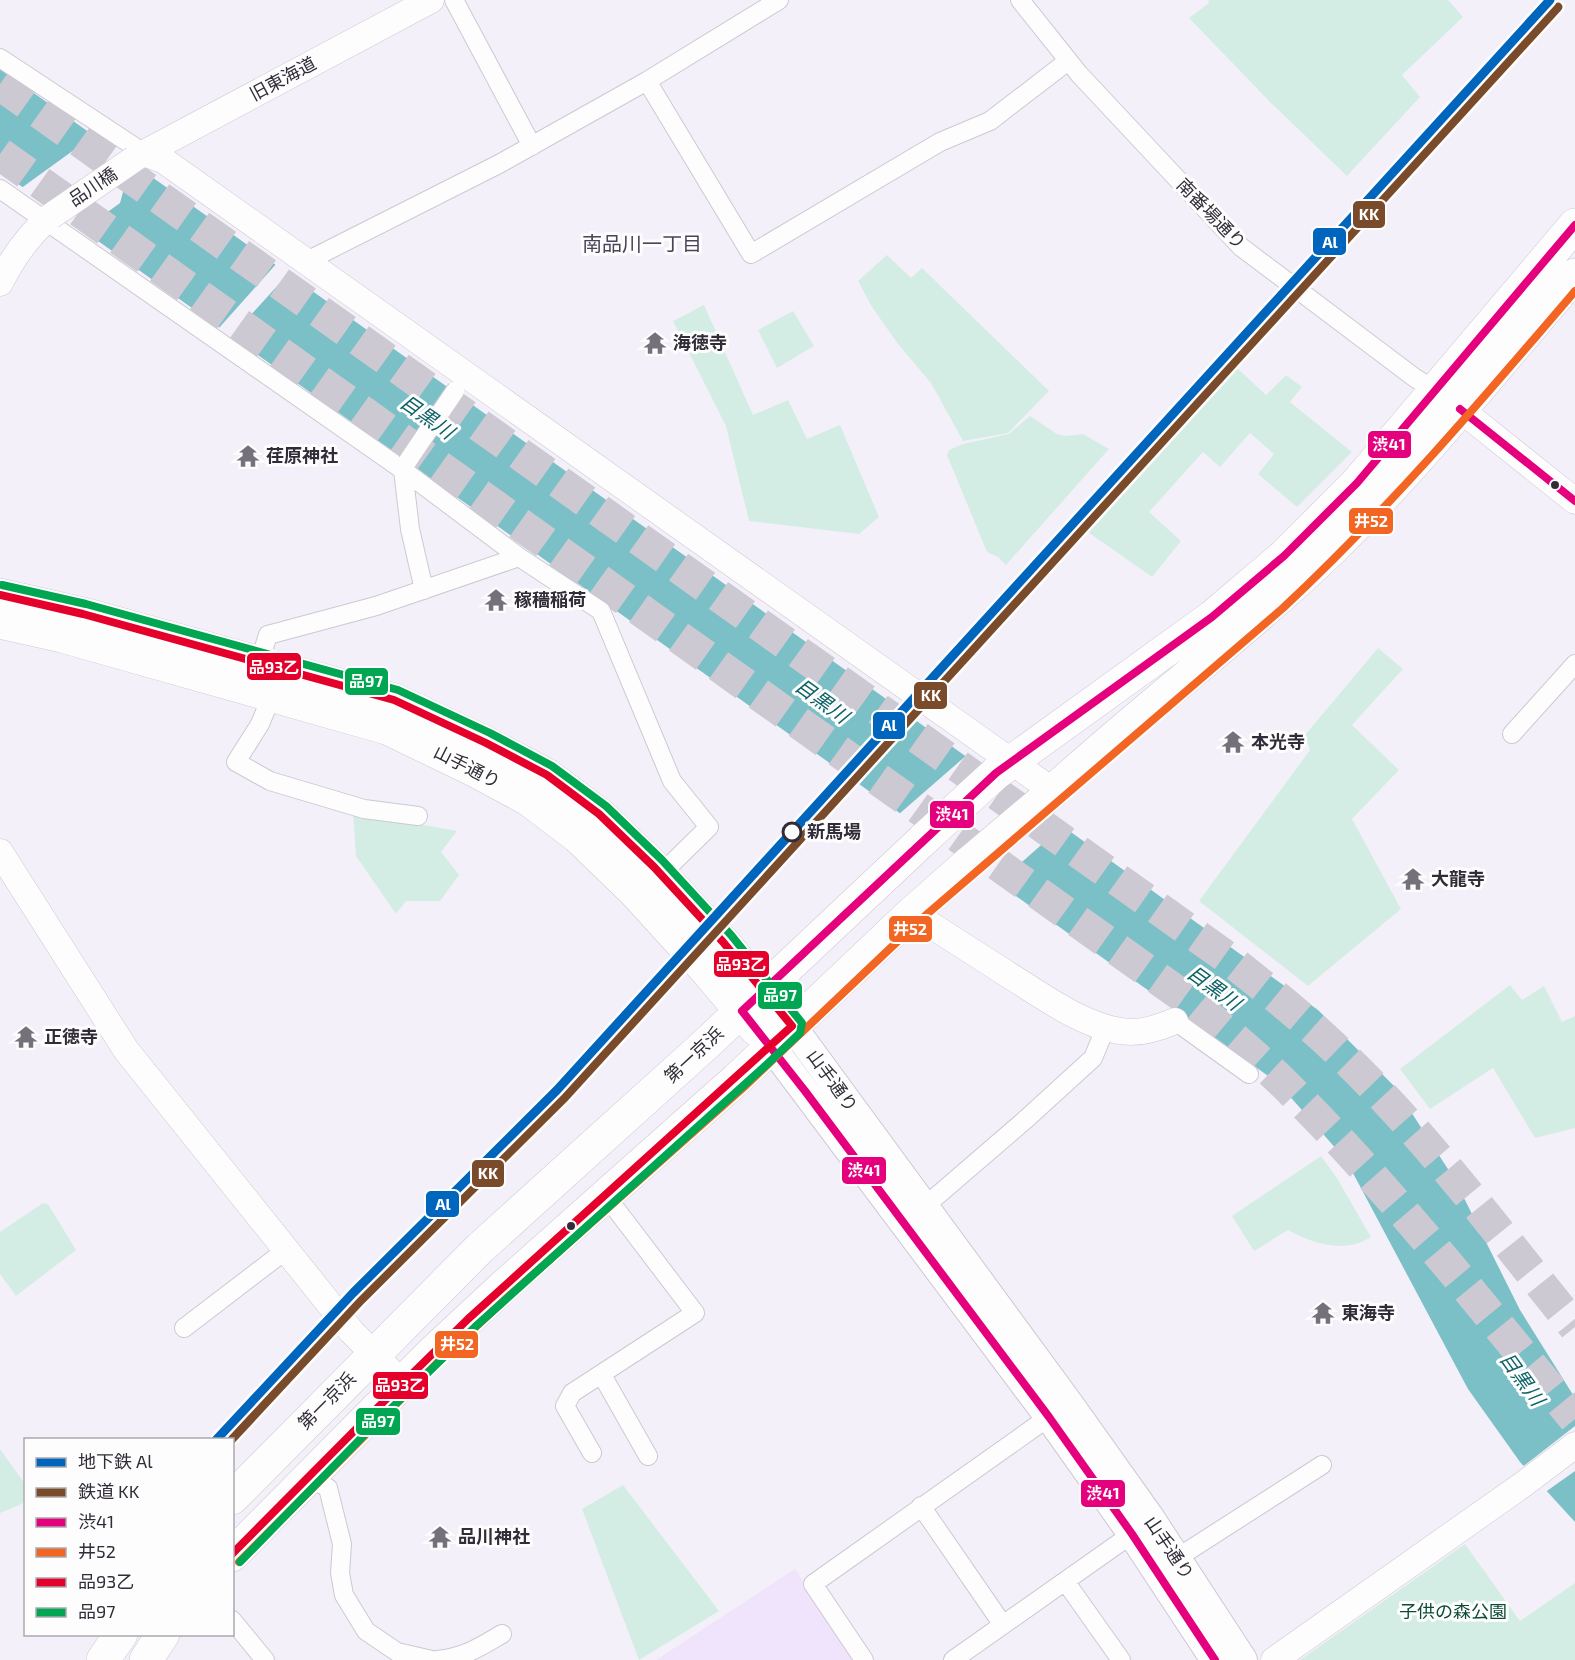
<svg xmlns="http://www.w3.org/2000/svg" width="1575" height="1660" font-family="'Exo 2','Noto Sans JP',sans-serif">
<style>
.built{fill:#efe4fc}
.green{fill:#d4ede4}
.water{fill:#7bc0c7}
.pier{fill:#f4f0f9}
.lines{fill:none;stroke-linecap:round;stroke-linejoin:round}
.highway-tunnel{stroke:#cdc9d2;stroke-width:33;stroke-dasharray:33 16;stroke-linecap:butt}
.street-casing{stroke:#cdc8d2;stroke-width:20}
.secondary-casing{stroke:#cdc8d2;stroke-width:27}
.primary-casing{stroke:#cdc8d2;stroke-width:30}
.highway-casing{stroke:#cdc8d2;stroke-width:34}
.street{stroke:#fdfdfe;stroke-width:18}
.secondary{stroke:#fdfdfe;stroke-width:26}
.primary{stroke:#fdfdfe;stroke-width:28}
.highway{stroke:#fdfdfe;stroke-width:33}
.street-bridge-casing{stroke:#cdc8d2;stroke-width:20;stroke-linecap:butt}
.secondary-bridge-casing{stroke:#cdc8d2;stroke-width:27;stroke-linecap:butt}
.highway-bridge-casing{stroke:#cdc8d2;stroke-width:34;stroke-linecap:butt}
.street-bridge{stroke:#fdfdfe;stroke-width:18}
.secondary-bridge{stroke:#fdfdfe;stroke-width:26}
.highway-bridge{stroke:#fdfdfe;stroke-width:33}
.bus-1-casing{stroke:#fdfdfd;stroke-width:12}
.bus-2-casing{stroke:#fdfdfd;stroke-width:12}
.bus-3-casing{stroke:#fdfdfd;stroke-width:12}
.bus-4-casing{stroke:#fdfdfd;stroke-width:12}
.bus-1{stroke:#e5007d;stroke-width:8}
.bus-2{stroke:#f26522;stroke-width:8}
.bus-3{stroke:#e4002b;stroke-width:8}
.bus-4{stroke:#00a651;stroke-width:8}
.rail-1-casing{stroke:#fdfdfd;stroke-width:14}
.rail-1{stroke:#7a4b2a;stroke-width:9}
.metro-1-casing{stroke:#fdfdfd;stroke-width:14}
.metro-1{stroke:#0065bd;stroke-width:9}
.bus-dot{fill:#312c37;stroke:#fdfdfd;stroke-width:2}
.stop-dot{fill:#fdfdfd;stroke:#312c37;stroke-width:3}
.labels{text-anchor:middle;stroke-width:6;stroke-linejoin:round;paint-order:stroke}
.street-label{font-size:18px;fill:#312c37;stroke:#fdfdfd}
.poi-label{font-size:18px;font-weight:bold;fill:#312c37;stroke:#fdfdfd;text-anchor:start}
.stop-label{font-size:18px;font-weight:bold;fill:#312c37;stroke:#fdfdfd;text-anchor:start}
.park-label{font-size:18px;fill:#0c4b34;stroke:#fdfdfd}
.neighbourhood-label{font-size:20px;fill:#4d425a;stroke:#fdfdfd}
.water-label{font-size:20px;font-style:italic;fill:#0d6266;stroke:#fdfdfd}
.line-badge{stroke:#fdfdfd;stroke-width:2}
.badge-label{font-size:16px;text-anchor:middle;font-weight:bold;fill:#fff}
</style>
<rect width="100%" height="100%" fill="#f4f0f9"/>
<path class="built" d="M795 1569 857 1660H656Z"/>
<path class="green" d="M1208 0H1448L1463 17 1402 75 1420 97 1347 176 1270 102 1189 18 1209 3Z
M887 255 911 278 922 268 1049 391 1008 433 963 441 931 383 898 344 872 307 858 281Z
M704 305 753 415 788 400 807 439 840 425 879 517 859 534 749 521 726 426 673 321Z
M793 311 814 346 777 368 758 330Z
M1235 366 1266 395 1286 375 1302 387 1290 402 1352 452 1297 507 1258 474 1274 454 1250 433 1220 467 1203 452 1149 512 1181 541 1152 577 1085 530Z
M1030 416 1057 434 1066 436 1083 434 1109 449 1006 565 998 557 987 552 947 455 949 450 963 444 1009 434Z
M1378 648 1403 669 1352 725 1399 770 1352 819 1401 909 1308 986 1199 901 1310 750 1305 735Z
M353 812 457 831 441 852 459 875 440 901H406L396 914 356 856Z
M1510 985 1522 1000 1544 986 1562 1022 1575 1016V1128L1535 1138 1493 1068 1430 1109 1400 1069Z
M1321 1156 1337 1178 1371 1237C1345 1254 1314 1244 1288 1230L1254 1251 1232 1216Z
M43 1203 48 1204 76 1250 16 1296 0 1274V1232Z
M0 1449 25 1484V1501L20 1505 0 1513Z
M623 1485 719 1611 639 1660 582 1509Z
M1465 1544 1520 1621 1575 1583V1660H1300Z"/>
<path class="water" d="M0 69 875 691 1318 1010 1395 1087 1455 1180 1520 1310 1575 1398V1522L1520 1462 1468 1389 1346 1160 1278 1083 0 171Z"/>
<path class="pier" d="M96 134 150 172 123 192 120 203 105 214 91 213 73 226 20 189Z
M277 263 289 273 230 338 218 329Z
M968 754 1065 824 996 885 898 815Z
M1575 1426V1471L1544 1493 1521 1468Z"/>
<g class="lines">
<path class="highway-tunnel" d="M0 84 1225 956C1266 988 1306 1020 1343 1056 1429 1139 1500 1235 1575 1327
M0 154 1191 1002C1229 1034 1268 1066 1302 1102 1400 1201 1486 1312 1575 1419"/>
<g class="street-casing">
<path id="street" d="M454 0 532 146
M1020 0 1079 74 1241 247 1415 378 1436 391
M0 58 144 153
M647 81 751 254 940 142 990 121 1068 61
M0 189 403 470 519 557 601 611 672 781 709 827 661 874
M307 261 499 164 647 81 779 0
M406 464 403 470 410 529 424 590
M259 663 268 635 376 606 519 557
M272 695 260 724 236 762 270 781 364 809 418 816
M1512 734 1575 664
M1175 1021 1249 1074
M924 1207 1025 1120 1093 1058 1106 1027
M184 1328 286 1250
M602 1375 648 1456
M592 1453 565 1406 572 1393 695 1313 606 1196
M309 1477 328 1488 342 1544 340 1573 344 1595 366 1631 397 1652 432 1660
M921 1506 1003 1625
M1177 1558 1322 1465
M1065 1581 1121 1660
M232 1620 265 1660
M437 1660C465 1657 478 1648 502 1634
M864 1660 813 1584 1049 1417
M953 1660 1132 1534"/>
</g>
<g class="secondary-casing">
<path id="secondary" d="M144 153 163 160 1053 791
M135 158 431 0
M0 283C13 257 28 235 51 216
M1446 398 1575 501
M0 852 126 1050 351 1331 402 1383
M912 913C943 933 973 952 1004 972 1040 994 1088 1031 1131 1032 1146 1032 1161 1027 1175 1021
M1274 1660 1525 1483 1575 1445"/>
</g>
<g class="primary-casing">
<path id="primary" d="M792 1026 1070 1405 1149 1516 1243 1660
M771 1046 1049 1417 1132 1534 1215 1660"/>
</g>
<g class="highway-casing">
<path id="highway" d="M0 595 83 614 394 700 486 743 547 775 599 814 654 867 723 942 778 1008
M0 622 62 636 387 728 474 770 528 799 577 836 634 891 707 971 756 1029
M996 773 1212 617 1284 556 1357 483 1575 225
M1040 803C1134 716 1238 639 1331 550 1418 465 1496 367 1575 275
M232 1498 480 1248 706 1044 925 838
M232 1555 433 1352 503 1287 737 1079 912 913 970 862
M103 1660 121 1634
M146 1660 163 1634"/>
</g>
<use href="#street" class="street"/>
<use href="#secondary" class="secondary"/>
<use href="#primary" class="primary"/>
<use href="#highway" class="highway"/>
<g class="street-bridge-casing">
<path id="street-bridge" d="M407 462 455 391"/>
</g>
<g class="secondary-bridge-casing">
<path id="secondary-bridge" d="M51 216 134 159"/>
</g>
<g class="highway-bridge-casing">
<path id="highway-bridge" d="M925 838 996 773
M970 862 1040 803"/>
</g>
<use href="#street-bridge" class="street-bridge"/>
<use href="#secondary-bridge" class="secondary-bridge"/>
<use href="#highway-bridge" class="highway-bridge"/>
<g class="bus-1-casing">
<path id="bus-1" d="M1460 409 1575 501
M742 1011 996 773 1212 617 1284 556 1357 483 1575 225
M742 1011 805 1091 1049 1417 1132 1534 1215 1660"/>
</g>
<g class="bus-2-casing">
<path id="bus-2" d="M239 1562 440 1360 510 1295 744 1087 919 921 1283 608C1388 510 1481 401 1575 291"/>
</g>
<g class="bus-3-casing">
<path id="bus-3" d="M0 595 83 614 394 700 486 743 547 775 599 814 654 867 723 942 792 1026 468 1319 366 1419 232 1554"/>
</g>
<g class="bus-4-casing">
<path id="bus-4" d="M2 585 86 604 398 690 490 733 552 766 606 806 662 860 731 935 802 1023 800 1033 764 1067 475 1327 373 1426 240 1562"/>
</g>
<use href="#bus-1" class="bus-1"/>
<use href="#bus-2" class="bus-2"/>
<use href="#bus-3" class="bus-3"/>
<use href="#bus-4" class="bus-4"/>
<g class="rail-1-casing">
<path id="rail-1" d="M231 1440 361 1300 565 1097 1558 7"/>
</g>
<use href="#rail-1" class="rail-1"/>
<g class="metro-1-casing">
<path id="metro-1" d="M216 1440 353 1293 557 1090 1550 0"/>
</g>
<use href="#metro-1" class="metro-1"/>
</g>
<defs>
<g id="temple-bare" transform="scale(1.8)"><path d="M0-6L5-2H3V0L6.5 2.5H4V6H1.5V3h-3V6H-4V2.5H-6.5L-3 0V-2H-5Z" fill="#75717b" stroke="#fdfdfd" stroke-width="2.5" paint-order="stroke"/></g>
</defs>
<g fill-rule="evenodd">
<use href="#temple-bare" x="655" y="343"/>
<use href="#temple-bare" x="248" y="456"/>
<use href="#temple-bare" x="496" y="600"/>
<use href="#temple-bare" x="1233" y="742"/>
<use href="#temple-bare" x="1413" y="879"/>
<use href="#temple-bare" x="26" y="1037"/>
<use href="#temple-bare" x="1323" y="1313"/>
<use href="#temple-bare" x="440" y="1537"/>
</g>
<g class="bus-dot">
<circle cx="1555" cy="485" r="5"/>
<circle cx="571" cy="1226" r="5"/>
</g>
<circle class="stop-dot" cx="792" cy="832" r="9"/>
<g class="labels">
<g class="street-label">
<text transform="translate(283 79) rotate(-28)" y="6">旧東海道</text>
<text transform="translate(93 187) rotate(-34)" y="6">品川橋</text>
<text transform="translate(1211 214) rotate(46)" y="6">南番場通り</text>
<text transform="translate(467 767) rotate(27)" y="6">山手通り</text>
<text transform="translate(694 1055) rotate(-43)" y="6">第一京浜</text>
<text transform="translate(832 1081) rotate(54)" y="6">山手通り</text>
<text transform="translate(327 1401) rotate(-45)" y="6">第一京浜</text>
<text transform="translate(1169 1548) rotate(56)" y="6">山手通り</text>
</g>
<g class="poi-label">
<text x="673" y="349">海徳寺</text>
<text x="266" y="462">荏原神社</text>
<text x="514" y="606">稼穡稲荷</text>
<text x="1251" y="748">本光寺</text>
<text x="1431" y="885">大龍寺</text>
<text x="44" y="1043">正徳寺</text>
<text x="1341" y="1319">東海寺</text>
<text x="458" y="1543">品川神社</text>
</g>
<g class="stop-label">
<text x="807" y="838">新馬場</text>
</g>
<g class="park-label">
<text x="1453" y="1618">子供の森公園</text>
</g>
<g class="neighbourhood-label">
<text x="642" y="251">南品川一丁目</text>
</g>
<g class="water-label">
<text transform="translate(427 417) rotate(35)" y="7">目黒川</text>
<text transform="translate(822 701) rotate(36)" y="7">目黒川</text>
<text transform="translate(1214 988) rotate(36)" y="7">目黒川</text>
<text transform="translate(1522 1379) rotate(54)" y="7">目黒川</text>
</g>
</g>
<g class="line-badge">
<rect x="1352" y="200" width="34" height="29" rx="6" fill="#7a4b2a"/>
<rect x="1312" y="227" width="35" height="29" rx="6" fill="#0065bd"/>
<rect x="1367" y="430" width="45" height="29" rx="6" fill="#e5007d"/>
<rect x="1348" y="507" width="46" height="28" rx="6" fill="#f26522"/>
<rect x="246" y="652" width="56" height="29" rx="6" fill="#e4002b"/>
<rect x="344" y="667" width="45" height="29" rx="6" fill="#00a651"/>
<rect x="913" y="681" width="35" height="29" rx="6" fill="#7a4b2a"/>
<rect x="872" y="711" width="34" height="29" rx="6" fill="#0065bd"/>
<rect x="929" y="800" width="46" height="29" rx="6" fill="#e5007d"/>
<rect x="888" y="915" width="45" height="28" rx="6" fill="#f26522"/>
<rect x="713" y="950" width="57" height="28" rx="6" fill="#e4002b"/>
<rect x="757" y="981" width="46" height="29" rx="6" fill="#00a651"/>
<rect x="841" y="1156" width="46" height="29" rx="6" fill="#e5007d"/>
<rect x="471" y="1159" width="34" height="29" rx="6" fill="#7a4b2a"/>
<rect x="425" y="1190" width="35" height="28" rx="6" fill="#0065bd"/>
<rect x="434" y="1330" width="45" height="29" rx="6" fill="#f26522"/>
<rect x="372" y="1371" width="57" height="29" rx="6" fill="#e4002b"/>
<rect x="355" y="1407" width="46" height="29" rx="6" fill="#00a651"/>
<rect x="1080" y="1479" width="46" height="29" rx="6" fill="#e5007d"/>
</g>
<g class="badge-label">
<text x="1369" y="220">KK</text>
<text x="1330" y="248">Al</text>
<text x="1389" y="450">渋41</text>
<text x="1371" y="527">井52</text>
<text x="274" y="673">品93乙</text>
<text x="366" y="687">品97</text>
<text x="931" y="701">KK</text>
<text x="889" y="731">Al</text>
<text x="952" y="820">渋41</text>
<text x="910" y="935">井52</text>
<text x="741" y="970">品93乙</text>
<text x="780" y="1001">品97</text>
<text x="864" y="1176">渋41</text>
<text x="488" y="1179">KK</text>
<text x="443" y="1210">Al</text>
<text x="457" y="1350">井52</text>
<text x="400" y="1391">品93乙</text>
<text x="378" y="1427">品97</text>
<text x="1103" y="1499">渋41</text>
</g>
<rect x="24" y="1438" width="210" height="198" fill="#fdfdfd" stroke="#aba9ae" stroke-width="1.5"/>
<rect x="36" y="1458" width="30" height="9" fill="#0065bd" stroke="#aba9ae" stroke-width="1.5"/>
<text x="78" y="1468" font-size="18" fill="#312c37">地下鉄 Al</text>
<rect x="36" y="1488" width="30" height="9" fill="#7a4b2a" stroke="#aba9ae" stroke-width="1.5"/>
<text x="78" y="1498" font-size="18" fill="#312c37">鉄道 KK</text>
<rect x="36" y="1518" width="30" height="9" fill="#e5007d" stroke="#aba9ae" stroke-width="1.5"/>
<text x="78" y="1528" font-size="18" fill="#312c37">渋41</text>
<rect x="36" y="1548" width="30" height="9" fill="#f26522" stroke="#aba9ae" stroke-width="1.5"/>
<text x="78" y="1558" font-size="18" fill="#312c37">井52</text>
<rect x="36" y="1578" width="30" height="9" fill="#e4002b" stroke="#aba9ae" stroke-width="1.5"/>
<text x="78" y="1588" font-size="18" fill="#312c37">品93乙</text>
<rect x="36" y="1608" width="30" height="9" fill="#00a651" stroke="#aba9ae" stroke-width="1.5"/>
<text x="78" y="1618" font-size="18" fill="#312c37">品97</text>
</svg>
